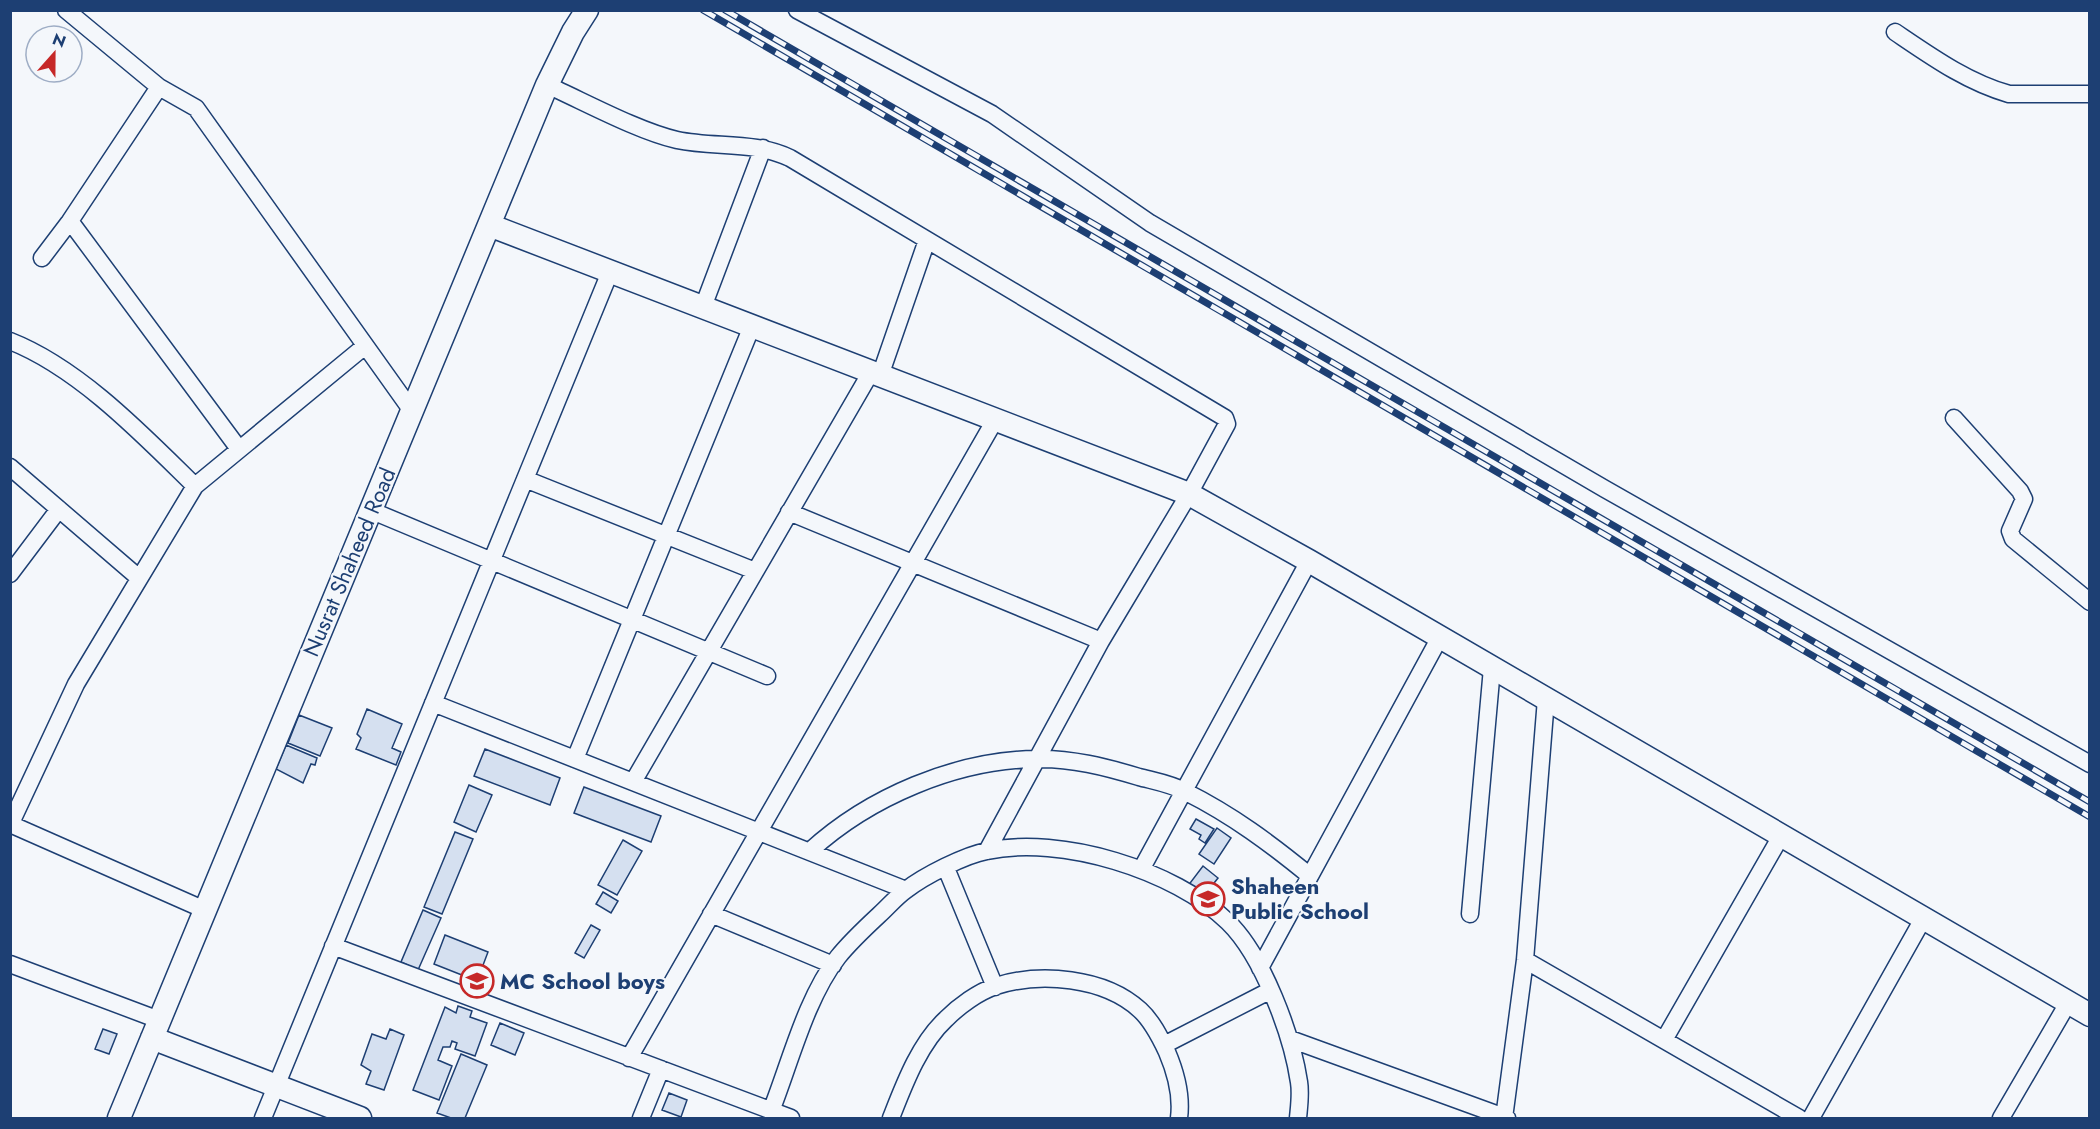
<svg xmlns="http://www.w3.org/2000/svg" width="2100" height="1129" font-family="Jost,sans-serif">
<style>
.building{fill:#d5e0f0;stroke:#1d3f73;stroke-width:1.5}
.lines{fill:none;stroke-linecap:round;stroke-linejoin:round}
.street-casing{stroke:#1d3f73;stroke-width:19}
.secondary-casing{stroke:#1d3f73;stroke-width:25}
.street{stroke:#f4f7fb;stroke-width:16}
.secondary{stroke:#f4f7fb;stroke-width:22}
.rail-casing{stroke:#1d3f73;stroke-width:7}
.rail{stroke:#f4f7fb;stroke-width:4.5;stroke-dasharray:14;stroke-linecap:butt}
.labels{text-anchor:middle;stroke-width:4.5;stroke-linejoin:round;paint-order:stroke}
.street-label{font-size:22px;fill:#1d3f73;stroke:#f4f7fb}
.poi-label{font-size:22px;font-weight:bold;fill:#1d3f73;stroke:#f4f7fb;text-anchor:start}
</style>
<rect width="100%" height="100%" fill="#f4f7fb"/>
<path class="building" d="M367 709 402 724 392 748 401 752 396 765 356 749 361 738 357 734Z
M299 715 332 728 320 756 288 743Z
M286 745 317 758 315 765 311 764 303 783 276 769Z
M485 749 560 778 550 805 474 776Z
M469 785 492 795 476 832 454 822Z
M584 787 661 816 651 842 574 813Z
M1196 819 1214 829 1205 843 1199 839 1201 835 1190 829Z
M1217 828 1231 838 1214 864 1199 854Z
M455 832 473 839 442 914 424 907Z
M623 840 642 851 617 895 598 885Z
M1203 866 1218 878 1199 902 1184 891Z
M603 892 618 901 611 913 596 904Z
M423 910 441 918 418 970 401 962Z
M591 925 600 930 584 958 575 953Z
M445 935 488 952 477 981 434 964Z
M458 1006 472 1011 470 1017 487 1023 475 1056 455 1049 457 1043 452 1041 450 1047H443L438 1060 452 1066 439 1100 413 1090 445 1007 456 1013Z
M500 1023 524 1033 515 1055 491 1045Z
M103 1029 117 1034 109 1054 95 1049Z
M390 1029 404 1035 384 1090 366 1084 371 1071 361 1065 372 1034 386 1039Z
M461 1054 487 1065 465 1118H451L437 1113Z
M669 1093 687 1100 681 1117 662 1110Z"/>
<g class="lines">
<g class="street-casing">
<path id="street" d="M66 10 159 87 196 108 412 411
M797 10 992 114 1150 223 1605 489 2090 764
M1895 32C1932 57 1967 82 2009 94H2090
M547 85C585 102 638 131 677 140 715 148 755 141 790 158L1225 418 1227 424 1189 494 1101 641 987 851
M70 221 239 449
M42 258 70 221 159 87
M703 307 763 148
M10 341C79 368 143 435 195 486
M880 376 927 240
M1954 418 2020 491 2024 499 2010 531 2013 539 2090 602
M10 467 139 578
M525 479 755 571
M370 510 767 676
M789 512 1101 641
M10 574 59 509
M433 703 906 890
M575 759 752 326
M633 782 871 372
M10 824 205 910
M10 825 76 684 195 486 365 346
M810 851C869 797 956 760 1036 759 1071 758 1106 767 1139 777 1154 781 1172 784 1186 792 1232 815 1271 844 1310 876
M946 868 995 987
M1142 868 1309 561
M711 914 833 965
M1470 914 1492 668
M333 946 791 1118
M1525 960 1799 1118
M10 964 159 1020
M1260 968 1440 637
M1290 1039 1507 1118
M1664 1040 1781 836
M1164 1045 1269 991
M629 1058 995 420
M771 1111C790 1063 806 998 838 957 850 942 865 928 879 915 888 907 896 897 906 890 924 876 965 855 987 851 1061 835 1174 870 1228 922 1263 956 1292 1035 1299 1082 1301 1094 1299 1107 1298 1118
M263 1118 610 272
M641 1118 661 1069
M891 1118C904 1085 919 1044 946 1019 959 1006 978 992 996 986 1040 972 1104 977 1140 1010 1152 1021 1160 1037 1167 1052 1176 1073 1182 1095 1179 1118
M1504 1118 1525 960 1546 699
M1811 1118 1923 919
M2001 1118 2068 1003"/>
</g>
<g class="secondary-casing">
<path id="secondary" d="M489 225 1189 494 1309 561 2090 1015
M152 1038 360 1118
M119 1118 547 85 573 32 587 10"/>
</g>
<use href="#street" class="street"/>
<use href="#secondary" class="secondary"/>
<g class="rail-casing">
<path id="rail" d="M703 10 2090 817
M725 10 2090 802"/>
</g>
<use href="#rail" class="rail"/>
</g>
<defs>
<g id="school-ring" transform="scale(1.725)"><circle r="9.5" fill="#f4f7fb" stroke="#c62828" stroke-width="1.5"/><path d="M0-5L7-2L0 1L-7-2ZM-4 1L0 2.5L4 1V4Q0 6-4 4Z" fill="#c62828"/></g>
</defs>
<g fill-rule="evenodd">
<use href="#school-ring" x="1208" y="899"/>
<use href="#school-ring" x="477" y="981"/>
</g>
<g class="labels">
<g class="street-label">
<text transform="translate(349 562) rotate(-67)" y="8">Nusrat Shaheed Road</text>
</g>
<g class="poi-label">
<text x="1231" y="894">Shaheen<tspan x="1231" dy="25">Public School</tspan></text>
<text x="500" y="989">MC School boys</text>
</g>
</g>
<rect width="2100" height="1129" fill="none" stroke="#1d3f73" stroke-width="24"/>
<g transform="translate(54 54) rotate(21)"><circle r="28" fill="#f4f7fb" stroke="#9eadc5" stroke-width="1.5"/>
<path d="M0-4.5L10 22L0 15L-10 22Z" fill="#c62828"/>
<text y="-9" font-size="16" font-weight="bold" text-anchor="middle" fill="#1d3f73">N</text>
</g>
</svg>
